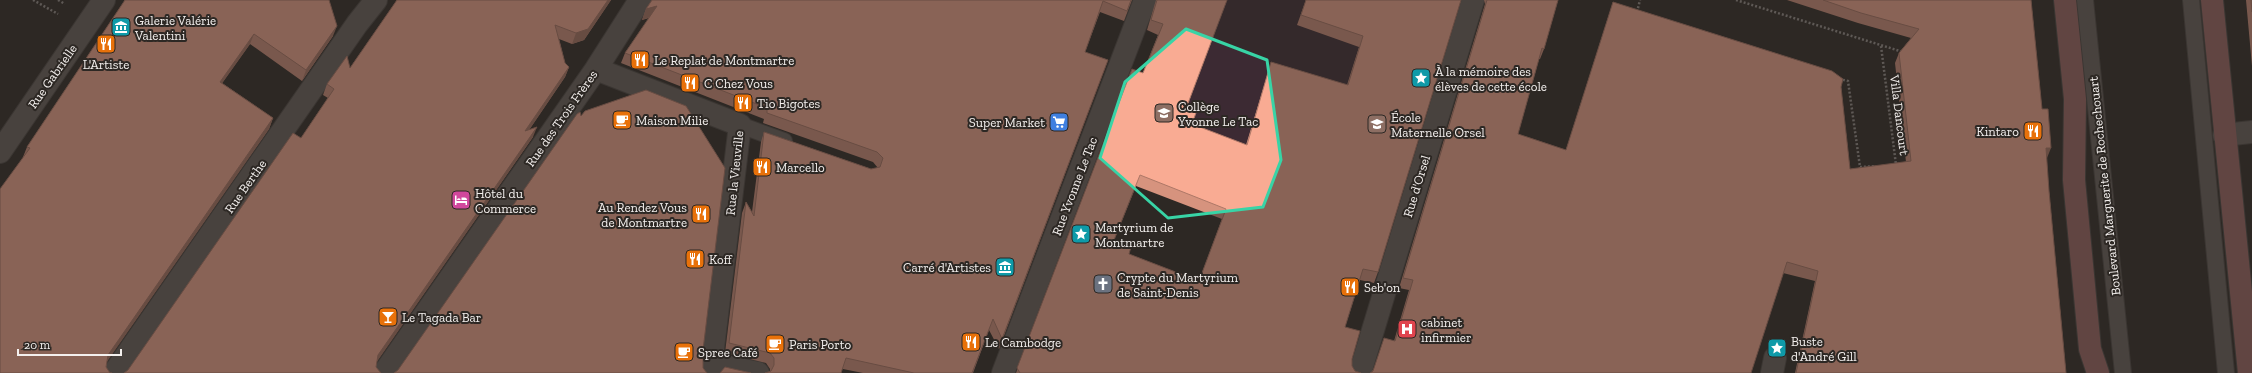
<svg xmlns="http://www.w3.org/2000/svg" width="2252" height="373" font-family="'Zilla Slab',serif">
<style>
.education{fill:#3c2a33}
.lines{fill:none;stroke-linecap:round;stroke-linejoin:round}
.service-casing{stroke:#4b4743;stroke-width:18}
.pedestrian-casing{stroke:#4b4743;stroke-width:24}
.minor-casing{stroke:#4b4743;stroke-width:24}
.primary-casing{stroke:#4b4743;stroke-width:24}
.path{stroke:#999491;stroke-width:2.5;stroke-dasharray:2 2;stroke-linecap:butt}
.service{stroke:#69625e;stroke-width:16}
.pedestrian{stroke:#69625e;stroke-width:22}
.minor{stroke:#69625e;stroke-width:22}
.primary{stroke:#a06967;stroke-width:22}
.wall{fill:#d6937e;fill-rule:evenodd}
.shaded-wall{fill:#ae7867}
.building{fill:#f9ab93;stroke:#ae7867;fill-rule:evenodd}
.marked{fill:none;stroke:#38d4a6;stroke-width:3;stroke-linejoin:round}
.labels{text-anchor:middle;stroke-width:4;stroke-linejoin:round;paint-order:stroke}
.poi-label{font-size:13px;fill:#f4f0ee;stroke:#2d2824;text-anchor:start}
.street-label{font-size:13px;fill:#f4f0ee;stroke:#2d2824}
</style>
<rect width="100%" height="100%" fill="#2d2824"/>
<path class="education" d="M1172 0H1307L1428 57 1375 230 1123 127Z"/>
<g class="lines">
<g class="service-casing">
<path id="service" d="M2085 0 2123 373
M2191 0 2226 373
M740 125 784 141"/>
</g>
<g class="pedestrian-casing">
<path id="pedestrian" d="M1360 373 1473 0"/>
</g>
<g class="minor-casing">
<path id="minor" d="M596 69 740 125 710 373
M2224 135 2252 132
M0 152 104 0
M711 363 758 373
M114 373 357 24 376 0
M384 373 596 69 640 0
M1003 373 1145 0
M1772 373 1775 358"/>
</g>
<g class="primary-casing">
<path id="primary" d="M2065 0 2075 99 2074 180 2090 349 2098 373
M2212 0 2249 373"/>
</g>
<path class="path" d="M33 0 58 14
M58 0 65 4
M1736 0 1903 52
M1637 12 1640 0
M1881 46 1896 165H1895
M1839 79 1848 81 1860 167 1876 166"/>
<use href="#service" class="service"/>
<use href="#pedestrian" class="pedestrian"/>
<use href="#minor" class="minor"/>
<use href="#primary" class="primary"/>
</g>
<path class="wall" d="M125 0 333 36 302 81 250 44 222 83 273 118 269 129 107 361 106 367 110 373H0L23 157 27 147Z
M397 0H611L584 40 572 44 559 39 565 63 569 67 565 77 529 130 533 137 377 361 128 370 301 138 328 98 323 95 327 84 350 68Z
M1132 0 1124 21 1100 12 1085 52 1108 60 999 349 989 330 973 373H863L843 369 770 371V369L766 363 725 353 742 213 746 202 752 212 761 142 764 132 871 169 878 168 873 162 763 123 764 119 621 63 625 53 649 18 642 20 646 9Z
M1156 0H1227L1187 106 1192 124 1246 145 1268 73 1271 62 1347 85 1359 47 1297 25 1306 0H1461L1378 272 1374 283 1360 280 1345 327 1352 359V366L1355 371 1361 373H1016L1132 69 1143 73 1158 35 1147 30ZM1136 186 1222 219 1199 281 1129 254 1114 240Z
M1484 0H1558L1544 49 1540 59H1539L1518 134 1566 150 1613 2 1841 87 1850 169 1906 162 1895 63 1899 53 1911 38 1858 23 1787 0H2031L2047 158H2046L2049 191 2066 373H1795L1815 281 1783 273 1372 371 1394 341 1409 290 1399 288 1485 4Z
M2246 0H2252V66Z"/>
<path class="shaded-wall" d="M608 0H611L584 40 572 44 576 33Z
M657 6 653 16 642 20 646 9Z
M337 26 333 36 302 81 306 70Z
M254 34 250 44 216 92 220 82Z
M569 67 565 77 521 142 525 131Z
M273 118 269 129 104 366 108 355Z
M537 127 533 137 374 366 378 355Z
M2046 148H2051L2047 158H2042Z
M1140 175 1136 186 1110 250Z"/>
<path class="building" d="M125 0H329L337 26 306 70 254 34 220 82 273 118 108 355 106 367 110 373H112H0V189L30 148 27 147Z
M397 0H608L588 29 576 33 555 25 565 63 569 67 525 131 537 127 378 355 376 367 381 373H124L128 370 293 133 301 138 334 89 327 84 347 56 350 68Z
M652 0H1131L1127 11 1103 1 1085 52 1108 60 1002 339 993 319 972 373H914L846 358 841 373H765L771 371 774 365V358L770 353 729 343 746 202 754 216 764 132 871 169 880 167 883 158 877 152 767 113V108L625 53 657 6 646 9Z
M1157 0H1227L1187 106 1197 110 1192 124 1247 145 1271 62 1348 85 1363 36 1301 15 1306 0H1461L1378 272 1363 269 1345 327 1360 331 1352 359V366L1355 371 1361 373H1020L1017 368 1132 69 1143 73 1163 24 1151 20ZM1140 175 1226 209 1199 281 1129 254 1131 247 1114 240Z
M1487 0H1558L1544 49 1542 48 1518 134 1566 150 1613 2 1832 71 1843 79 1841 87 1850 169 1911 161 1899 53 1919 29 1861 13 1823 0H2031L2042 109H2048L2051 148H2046L2049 191 2066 373H1796L1818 271 1787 262 1751 373H1370L1373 371 1384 338 1395 341 1413 280 1403 278Z
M2251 0H2252V12Z
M646 90 686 106 725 168 703 350V368L707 373H394L398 370 577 114 580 112 581 116 585 111Z
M725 367 751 373H720Z"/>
<path d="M0 0H2252V373H0ZM1186 29 1267 60 1281 160 1263 207 1168 218 1100 158 1125 82Z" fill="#2d2824" fill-opacity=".55" fill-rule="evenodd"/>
<path class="marked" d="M1186 29 1267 60 1281 160 1263 207 1168 218 1100 158 1125 82Z"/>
<defs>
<g id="museum-square" transform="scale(1)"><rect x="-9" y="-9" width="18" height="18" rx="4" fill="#0f9aa8" stroke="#2d2824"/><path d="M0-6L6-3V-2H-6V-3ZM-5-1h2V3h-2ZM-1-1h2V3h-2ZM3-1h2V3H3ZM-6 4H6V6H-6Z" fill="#fff"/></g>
<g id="restaurant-square" transform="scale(1)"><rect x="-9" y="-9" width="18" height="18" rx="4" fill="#e8710a" stroke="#2d2824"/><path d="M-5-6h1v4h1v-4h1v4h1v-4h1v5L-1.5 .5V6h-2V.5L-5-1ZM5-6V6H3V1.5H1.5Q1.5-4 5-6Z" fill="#fff"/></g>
<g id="sight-square" transform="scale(1)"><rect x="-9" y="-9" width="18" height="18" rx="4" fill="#0f9aa8" stroke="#2d2824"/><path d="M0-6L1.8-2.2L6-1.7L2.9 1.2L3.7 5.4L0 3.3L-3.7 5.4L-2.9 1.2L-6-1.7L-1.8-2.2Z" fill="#fff"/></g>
<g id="school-square" transform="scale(1)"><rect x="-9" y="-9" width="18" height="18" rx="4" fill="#8d6e63" stroke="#2d2824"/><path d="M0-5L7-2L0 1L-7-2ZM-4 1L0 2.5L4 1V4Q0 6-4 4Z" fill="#fff"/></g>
<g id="cafe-square" transform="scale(1)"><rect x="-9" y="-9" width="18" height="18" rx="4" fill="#e8710a" stroke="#2d2824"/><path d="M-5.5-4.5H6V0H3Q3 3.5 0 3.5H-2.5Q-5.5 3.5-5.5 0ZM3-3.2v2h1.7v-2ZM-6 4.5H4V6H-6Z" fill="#fff"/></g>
<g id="supermarket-square" transform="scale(1)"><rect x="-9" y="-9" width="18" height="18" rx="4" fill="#3f7fe0" stroke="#2d2824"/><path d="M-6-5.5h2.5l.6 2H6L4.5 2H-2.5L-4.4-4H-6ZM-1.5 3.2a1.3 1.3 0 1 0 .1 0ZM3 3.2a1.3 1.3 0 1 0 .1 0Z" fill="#fff"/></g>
<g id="hotel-square" transform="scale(1)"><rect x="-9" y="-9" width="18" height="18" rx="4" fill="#d1479c" stroke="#2d2824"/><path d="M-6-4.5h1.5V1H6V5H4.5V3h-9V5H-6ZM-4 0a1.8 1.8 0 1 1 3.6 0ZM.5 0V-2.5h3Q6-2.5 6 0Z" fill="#fff"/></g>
<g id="church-square" transform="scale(1)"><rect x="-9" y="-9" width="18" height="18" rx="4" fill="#6b7280" stroke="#2d2824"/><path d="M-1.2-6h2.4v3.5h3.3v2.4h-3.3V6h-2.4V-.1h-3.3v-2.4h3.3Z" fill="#fff"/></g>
<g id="bar-square" transform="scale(1)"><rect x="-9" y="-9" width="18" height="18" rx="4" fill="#e8710a" stroke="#2d2824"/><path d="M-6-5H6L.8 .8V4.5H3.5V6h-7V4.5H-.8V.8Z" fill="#fff"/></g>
<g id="hospital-square" transform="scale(1)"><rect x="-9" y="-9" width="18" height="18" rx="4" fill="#e0444e" stroke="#2d2824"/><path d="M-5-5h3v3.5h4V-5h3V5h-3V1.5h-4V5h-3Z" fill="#fff"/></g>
</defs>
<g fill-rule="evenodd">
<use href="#museum-square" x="121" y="27"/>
<use href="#restaurant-square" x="106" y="44"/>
<use href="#restaurant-square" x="640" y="60"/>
<use href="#sight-square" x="1421" y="78"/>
<use href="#restaurant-square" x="690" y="83"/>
<use href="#restaurant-square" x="743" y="103"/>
<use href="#school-square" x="1164" y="113"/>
<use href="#cafe-square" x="622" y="120"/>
<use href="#supermarket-square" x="1059" y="122"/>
<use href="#school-square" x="1377" y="124"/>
<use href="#restaurant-square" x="2033" y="131"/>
<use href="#restaurant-square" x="762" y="167"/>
<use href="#hotel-square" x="461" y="200"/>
<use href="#restaurant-square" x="701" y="214"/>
<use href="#sight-square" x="1081" y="234"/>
<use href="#restaurant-square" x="695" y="259"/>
<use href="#museum-square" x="1005" y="267"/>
<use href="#church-square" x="1103" y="284"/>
<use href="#restaurant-square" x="1350" y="287"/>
<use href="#bar-square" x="388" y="317"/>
<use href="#hospital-square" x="1407" y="329"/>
<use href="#restaurant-square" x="971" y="342"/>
<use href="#cafe-square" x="775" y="344"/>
<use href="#sight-square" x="1777" y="348"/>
<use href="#cafe-square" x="684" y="352"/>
</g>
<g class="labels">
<g class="poi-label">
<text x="135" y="25">Galerie Valérie<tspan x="135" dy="15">Valentini</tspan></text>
<text x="654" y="65">Le Replat de Montmartre</text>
<text x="106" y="69" text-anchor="middle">L'Artiste</text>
<text x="1435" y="76">À la mémoire des<tspan x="1435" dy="15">élèves de cette école</tspan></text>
<text x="704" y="88">C Chez Vous</text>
<text x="757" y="108">Tio Bigotes</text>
<text x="1178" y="111">Collège<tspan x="1178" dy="15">Yvonne Le Tac</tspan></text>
<text x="1391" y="122">École<tspan x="1391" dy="15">Maternelle Orsel</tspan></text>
<text x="636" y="125">Maison Milie</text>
<text x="1045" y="127" text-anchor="end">Super Market</text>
<text x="2019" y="136" text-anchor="end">Kintaro</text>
<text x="776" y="172">Marcello</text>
<text x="475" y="198">Hôtel du<tspan x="475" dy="15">Commerce</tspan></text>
<text x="687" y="212" text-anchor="end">Au Rendez Vous<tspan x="687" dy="15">de Montmartre</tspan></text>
<text x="1095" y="232">Martyrium de<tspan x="1095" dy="15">Montmartre</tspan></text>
<text x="709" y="264">Koff</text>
<text x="991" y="272" text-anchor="end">Carré d'Artistes</text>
<text x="1117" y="282">Crypte du Martyrium<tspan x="1117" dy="15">de Saint-Denis</tspan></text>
<text x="1364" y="292">Seb'on</text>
<text x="402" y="322">Le Tagada Bar</text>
<text x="1421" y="327">cabinet<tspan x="1421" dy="15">infirmier</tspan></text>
<text x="1791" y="346">Buste<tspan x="1791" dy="15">d'André Gill</tspan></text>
<text x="985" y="347">Le Cambodge</text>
<text x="789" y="349">Paris Porto</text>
<text x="698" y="357">Spree Café</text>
</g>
<g class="street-label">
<text transform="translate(52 76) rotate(-55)" y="5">Rue Gabrielle</text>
<text transform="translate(1900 115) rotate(83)" y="5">Villa Dancourt</text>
<text transform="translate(561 118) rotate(-55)" y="5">Rue des Trois Frères</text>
<text transform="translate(734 173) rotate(-84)" y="5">Rue la Vieuville</text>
<text transform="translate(245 186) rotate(-55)" y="5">Rue Berthe</text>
<text transform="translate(1074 186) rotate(-69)" y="5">Rue Yvonne Le Tac</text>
<text transform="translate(1416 186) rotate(-73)" y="5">Rue d'Orsel</text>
<text transform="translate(2104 186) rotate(-96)" y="5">Boulevard Marguerite de Rochechouart</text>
</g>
</g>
<path d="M18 349v6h103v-6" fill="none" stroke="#f4f0ee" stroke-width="2"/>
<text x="24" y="349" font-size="12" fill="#f4f0ee" stroke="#2d2824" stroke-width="3" paint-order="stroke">20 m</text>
</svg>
